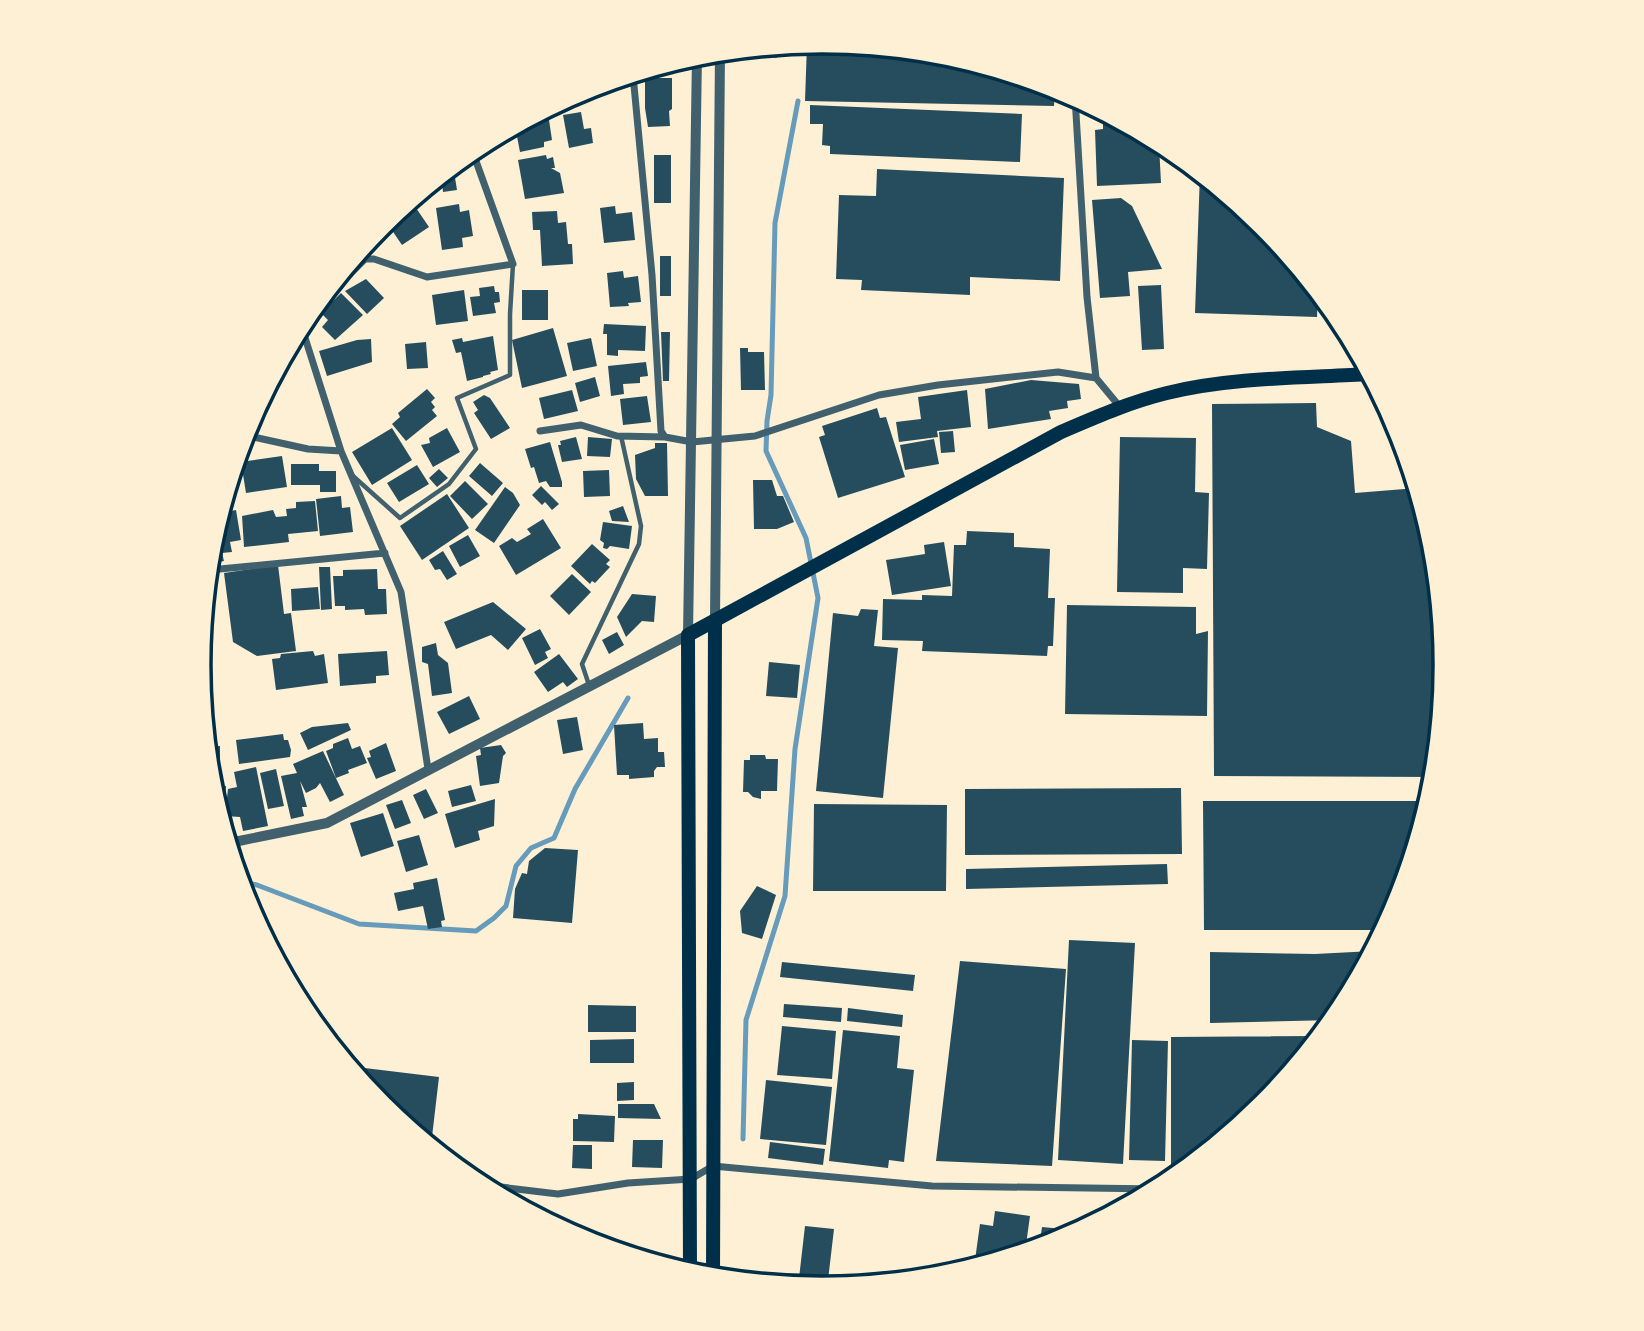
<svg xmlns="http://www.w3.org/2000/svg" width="1644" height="1331" font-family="'Nunito Sans',sans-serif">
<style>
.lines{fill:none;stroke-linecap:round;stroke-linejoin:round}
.stream{stroke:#669bbc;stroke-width:5}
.building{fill:#264d5e}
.service{stroke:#3f606c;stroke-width:4.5}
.minor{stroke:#3f606c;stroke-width:7}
.tertiary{stroke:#3f606c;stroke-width:10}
.primary{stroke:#003049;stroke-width:14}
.rim{fill:none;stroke:#003049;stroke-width:3.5}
</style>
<rect width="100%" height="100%" fill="#fdf0d5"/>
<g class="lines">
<path class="stream" d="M239 881 257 885 359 924 476 931 494 918 506 906 516 866 531 848 554 838 575 789 628 698
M743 1139 746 1020 785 896 795 749 818 598 806 538 766 451 767 421 771 395 775 223 798 101"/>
</g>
<path class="building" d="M822 42 944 54 1055 88 1054 106 805 101 807 44Z
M792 45 793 53 781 54 776 58 768 55 757 56V53H754V49Z
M676 62V73L652 72 651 69Z
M645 78H672V109L669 111 670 126 648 127 645 108Z
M575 94 578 104 563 107 562 101Z
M810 105 1022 114 1020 162 830 154V146L822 145 823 124H810Z
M581 112 584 129 591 128 593 143 569 148 563 115Z
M1103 112 1160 143 1159 145 1161 183 1097 186 1095 130 1103 129Z
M539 117 549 120 552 140 544 142V147L520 152 515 126 528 119Z
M546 155 547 159 553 157 555 168H551L560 173 564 193 525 199 518 160Z
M654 155H671V203H654Z
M453 165 457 190 443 192 442 182H437L436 179Z
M877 169 1064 178 1060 281 970 277V295L861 290 862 280 836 279 839 195 876 196Z
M1200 173 1263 225 1318 292 1317 317 1195 313Z
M1121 198 1132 206 1162 269 1128 272 1130 296 1100 298 1092 200Z
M459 204 460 212 469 210 473 236 462 238 463 247 442 250 436 208Z
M414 205 429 227 402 245 387 223Z
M615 206 616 214 632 212 635 240 604 243 600 208Z
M557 211 558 223 566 222 568 244H572L573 264 542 266 540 230H533L532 212Z
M660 256H671V296H660Z
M623 271 624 278 638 276 641 302 628 303 629 306 610 307 607 273Z
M366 279 384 298 367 314 345 291Z
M1161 285 1164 349 1142 350 1138 286Z
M494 286 495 292H499L500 302 494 303 496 313 473 316 470 297 480 296 479 288Z
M464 290 468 321 436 325 432 295Z
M522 290H548V320H522Z
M341 293 363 315 335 340 322 327 328 320 321 313Z
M604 324 646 326 645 351 618 350V356L607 355V334H603Z
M553 328 567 376 522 388 512 340Z
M661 332H670L669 381H663Z
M493 336 498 370 490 372 491 374 483 376V377L467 381 461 352 456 353 452 340 462 338 463 342Z
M591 338 597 366 573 371 567 343Z
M371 339 372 362 327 376 319 351 357 340Z
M426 342 428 368 407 369 405 344Z
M740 348H748V352H764L765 390H741Z
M646 362 648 376 640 377V383L623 384 624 394 611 396 608 366Z
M595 377 600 396 580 402 575 383Z
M1031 380 1079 384 1081 399 1067 401 1068 408 1049 411 1051 419 988 429 985 389Z
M427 389 435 398 431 402 435 407 432 410 437 416 406 441 392 424 400 417 398 413Z
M572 390 578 411 544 419 539 398Z
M967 390 971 427 937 431 938 437 899 442 896 422 921 419 918 397Z
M484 395 490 398 510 428 491 439 474 413 478 410 473 402Z
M647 396 651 422 623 425 620 399Z
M1316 403 1317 427 1351 441 1355 493 1417 488 1434 544 1445 666 1435 777 1214 776 1212 404Z
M877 408 880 418 886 417 905 477 838 498 819 437 825 435 822 426Z
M392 428 412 460 372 485 352 452Z
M447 428 460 452 433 467 421 445 430 443 429 438Z
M953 431 955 452 941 453 939 432Z
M576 437 582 459 562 462 558 445H561L560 441Z
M588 437 612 439 610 457 587 456Z
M1120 437 1196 438 1195 492 1209 493 1207 569 1183 568V593L1117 592Z
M934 439 939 464 905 470 900 445Z
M550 442 562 482V487H550L546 481 539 483 534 467 531 468 525 449Z
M655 443H667L668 496H645L636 479 635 455 655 448Z
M282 456 287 487 246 493 241 462Z
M236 461 238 484 228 486Z
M480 463 503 483 492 496 469 476Z
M291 464H319V471H336V492H320V485H291Z
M417 465 429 484 399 502 387 483Z
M439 469 448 478 437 487 429 478Z
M609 470 610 496 584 497 583 471Z
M753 480H772L777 496H783L794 522 777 529H754Z
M465 481 488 504 472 519 450 496Z
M541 486 559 504 552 510 545 502 542 505 532 495Z
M505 487 513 493 520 505 494 543 475 530Z
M447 494 469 528 422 560 400 526Z
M341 496 342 508 350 507 353 532 320 536 316 499Z
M315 501 318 531 288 534 289 542 244 547 242 516 273 510 276 517 287 516 286 509 296 508V502Z
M623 506 629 522 612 521 609 511Z
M236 510 241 540 230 542 232 552 222 553 224 561 212 563 211 543 220 513Z
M543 519 561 548 516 575 499 546 512 538 517 542 531 534 527 529Z
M603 522 632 526 629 549 610 546 607 549 603 548 604 543 600 540Z
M967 531 1014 533V547L1050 549 1048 598H1055L1053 646H1048L1047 656 922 651 923 641 882 640 883 599 922 600V595L952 596 954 545H966Z
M468 535 480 556 460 567 449 546Z
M944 542 951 586 892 595 886 560 925 554 924 545Z
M592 544 610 560 606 564 610 567 595 583 592 581 590 584 571 566Z
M443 551 457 574 447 580 440 569 435 570 429 560Z
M278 565 284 614 291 613 296 651 257 656 233 642 224 573Z
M319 567H330L332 609 321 610Z
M377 569 378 589H386L387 614 365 615 364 609 345 610V606H335L333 576H343V570Z
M572 574 591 592 569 615 550 596Z
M318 587 320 609 292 611 291 589Z
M632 594 656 596 654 622 642 621 626 637 617 617Z
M493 602 526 629 508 650 491 635 456 649 444 622Z
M1067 605 1196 607V634L1208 631 1207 716 1065 714Z
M861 609 878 610 874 646 898 648 883 798 816 791 833 613 858 616Z
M540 629 551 649 545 652 548 658 535 665 522 638Z
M617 632 624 645 609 654 602 640Z
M436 643 438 655 448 663 452 693 432 696 428 664 422 662V647Z
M313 651 315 656 324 654 328 683 276 690 272 659 280 658 281 654Z
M387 651 389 675 376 676V683L340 686 338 654Z
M559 654 578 679 567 687 563 682 548 692 534 672Z
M769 662 800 665 797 698 766 696Z
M469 696 480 719 449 734 437 712Z
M577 717 583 750 563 754 557 720Z
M348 723 351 730 308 750 300 733 312 727Z
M643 723 644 739 658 738V752H664L665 767H657L654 771V777L629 779V775H617L614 725Z
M283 734 284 740H288L291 750 290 757 239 764 236 740Z
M348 738 352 749 360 746 367 763 348 770 349 773 336 778 326 751 333 748V744Z
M386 743 396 771 376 779 367 758 371 757 369 751Z
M501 745 506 753 503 756 499 783 480 786 476 756 481 755 480 748Z
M220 746V771H209L206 747Z
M323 751 344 795 330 802 320 783 316 788 306 793 300 781 307 807H302L304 816 291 819 281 776 297 773 293 764Z
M750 755H765L766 759H778L777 791H761V799L753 797 748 792H743L744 760H750Z
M256 767 268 826 243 831 240 817 225 816 228 789 237 787 234 772Z
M276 769 284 806 268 809 260 773Z
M212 785 226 786 224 812 218 811 212 791Z
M471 785 476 801 452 807 448 791Z
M1181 788 1182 854 965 855V789Z
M426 789 438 813 424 819 413 795Z
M495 799 494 826 478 831 480 840 455 848 445 814Z
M402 800 411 823 395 829 386 805Z
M1203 801H1429L1398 904 1384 930H1204Z
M814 804 947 805 946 891H813Z
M383 813 394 846 361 857 350 823Z
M419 835 428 865 406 872 397 841Z
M545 848 578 850 572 923 513 918 515 889 522 873 527 874 529 861Z
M1167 864 1168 884 966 889V869Z
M437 878 445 920 441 921 442 927 428 929 423 906 398 911 394 893 414 889 413 883Z
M757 886 776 895 762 939 742 933 740 911Z
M1069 940 1135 943 1123 1164 1058 1160Z
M1373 951 1334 1020 1210 1023V952L1315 954Z
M960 961 1066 969 1052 1166 936 1161Z
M782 962 915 975 913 991 780 977Z
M784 1004 842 1008 841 1022 783 1017Z
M588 1005 636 1006V1032H588Z
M848 1008 903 1015 902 1027 847 1021Z
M782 1026 836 1031 832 1079 777 1075Z
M843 1030 900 1036 897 1068 914 1070 904 1162 889 1160 888 1168 829 1161Z
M1321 1036 1263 1107 1191 1165H1171V1037Z
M634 1039V1063H590V1040Z
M1132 1040 1168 1041 1165 1161 1129 1160Z
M348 1066 439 1077 432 1137 416 1135 381 1106Z
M766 1080 832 1087 826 1145 760 1139Z
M634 1082V1100L617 1101V1083Z
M618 1104H654L661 1119 618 1118Z
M578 1114 615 1116 614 1142 573 1141V1119H578Z
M633 1140H663L662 1168 632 1167Z
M770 1142 825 1149 823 1165 768 1158Z
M573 1145H592V1169L572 1168Z
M995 1211 1030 1216 1025 1252 992 1262 975 1260 980 1224 993 1226Z
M805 1226 834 1229 827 1289 798 1287Z
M1042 1227 1063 1229 1062 1241 1039 1248Z
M561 1229 588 1233 587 1242 583 1241Z"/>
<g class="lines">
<path class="service" d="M353 476 400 518 449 484 476 449 457 398 510 375V314L513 264
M589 685 582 664 639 544 641 526 621 436"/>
<path class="minor" d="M633 75 652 275 661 431 665 437 692 442 755 436 879 395 938 385 1058 372 1096 378
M1075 97 1087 297 1096 378 1120 407
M303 321 365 259H374L427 277 513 264 472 150
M301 325 341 451
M540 431 581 425 617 436 665 437
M244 435 308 449 341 451 401 592 428 769
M220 569 385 553
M476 1184 558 1194 628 1183 691 1179 713 1166 932 1186 1159 1189"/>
<path class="tertiary" d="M715 620 720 52
M227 841 234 842 327 823 688 635 697 55"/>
<path class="primary" d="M690 1274 688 635 1061 432C1096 417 1130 402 1167 393 1233 377 1303 378 1370 374
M713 1278 715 620"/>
</g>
<path d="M0 0H1644V1331H0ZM211 665a611 611 0 1 1 1222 0a611 611 0 1 1-1222 0Z" fill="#fdf0d5" fill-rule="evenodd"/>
<path class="rim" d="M211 665a611 611 0 1 1 1222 0a611 611 0 1 1-1222 0Z"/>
</svg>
